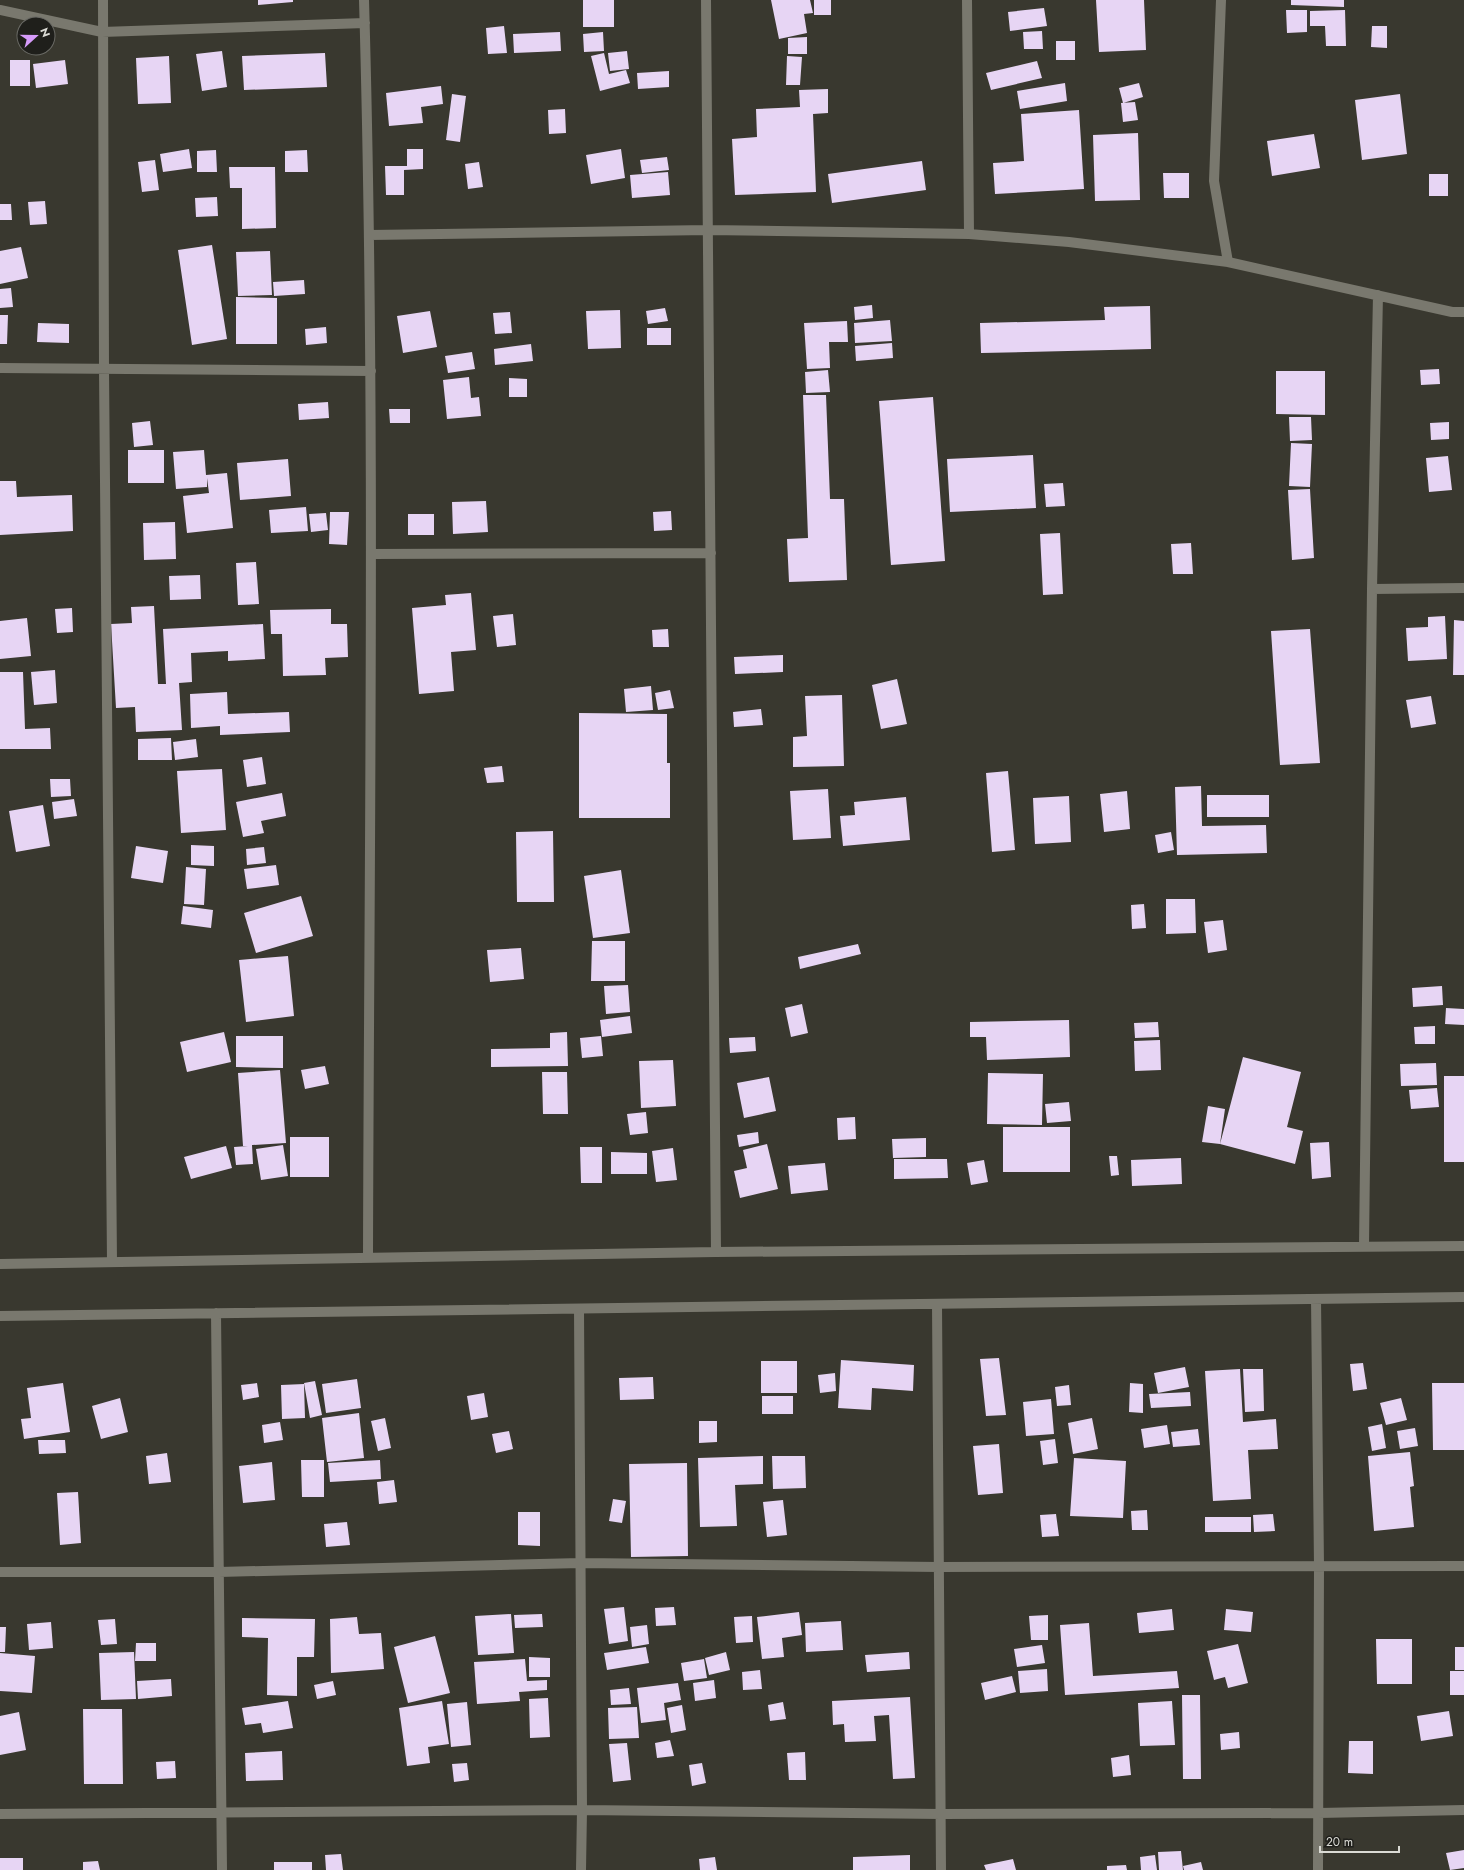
<svg xmlns="http://www.w3.org/2000/svg" width="1464" height="1870" font-family="Jost,sans-serif">
<style>
.building{fill:#e7d5f4}
.lines{fill:none;stroke-linecap:round;stroke-linejoin:round}
.street{stroke:#79786e;stroke-width:10}
</style>
<rect width="100%" height="100%" fill="#39382f"/>
<path class="building" d="M258 0H293V2L258 5Z
M583 0H614V27H583Z
M771 0H810L813 13 804 14 807 33 779 39Z
M814 0H831V15H814Z
M1096 0H1144L1146 50 1099 52Z
M1291 0H1344V7L1291 5Z
M1044 8 1047 26 1010 31 1008 12Z
M1286 10H1307V32L1287 33Z
M1345 10 1346 46H1326L1325 26H1310V11Z
M504 26 507 53 488 54 486 28Z
M1372 26H1387V48L1371 47Z
M1042 31 1043 49H1024L1023 32Z
M560 32 561 51 514 53 513 34Z
M603 32 604 51 584 52 583 34Z
M807 37V54H788V38Z
M1056 41H1075V60H1056Z
M222 51 227 87 202 91 196 54Z
M627 51 629 69 610 71 608 53Z
M325 53 327 87 244 90 242 56Z
M604 53 609 74 626 70 630 83 600 91 591 56Z
M169 56 171 103 138 104 136 58Z
M787 56 802 57 800 85H786Z
M10 60H30V86H10Z
M65 60 68 84 36 88 33 64Z
M1037 61 1042 78 991 90 986 73Z
M669 71V87L638 89 637 73Z
M1065 83 1067 101 1020 109 1017 91Z
M1139 83 1143 97 1123 103 1119 88Z
M441 86 443 104 421 107 423 123 389 126 386 93Z
M828 89V113L813 114 816 192 735 195 732 139 757 137 756 109 800 107 799 90Z
M452 94 466 96 460 142 446 140Z
M1400 94 1407 154 1362 160 1355 100Z
M1135 102 1138 120 1123 122 1121 103Z
M565 109 566 133 549 134 548 110Z
M1079 110 1084 189 995 194 993 163 1024 161 1021 114Z
M1138 133 1140 200 1095 201 1093 135Z
M1314 134 1320 168 1272 176 1267 141Z
M189 149 192 168 163 172 160 154Z
M407 149H423V169L404 170V195H386L385 166H407Z
M621 149 625 178 591 184 586 155Z
M216 150 217 172H197V151Z
M307 150 308 172H285V151Z
M667 157 669 170 642 173 640 160Z
M155 160 159 190 142 192 138 162Z
M922 161 926 190 832 203 828 174Z
M479 162 483 187 468 189 465 164Z
M229 167H275L276 228 242 229V188H230Z
M668 172 670 195 632 198 630 175Z
M1163 173H1189V198H1164Z
M1429 174H1448V196H1429Z
M217 197 218 216 196 217 195 198Z
M45 201 47 224 30 225 28 202Z
M0 204H11L12 220H0Z
M212 245 227 339 192 345 178 250Z
M21 247 28 278 0 284V251Z
M270 251 272 295 238 296 236 252Z
M304 280 305 294 274 296 273 282Z
M11 288 13 307 0 308V289Z
M236 297 277 298V344H236Z
M872 305 873 318 855 320 854 307Z
M1150 306 1151 349 981 353 980 323 1105 320 1104 307Z
M665 308 668 321 648 324 646 311Z
M620 310 621 348 588 349 586 311Z
M430 311 437 347 403 353 397 316Z
M510 312 512 333 495 334 493 313Z
M0 315H8L7 344H0Z
M890 320 892 341 855 343 854 323Z
M847 321 848 342H829L830 368 807 369 804 323Z
M38 323 69 324V343L37 342Z
M326 327 327 343 306 345 305 329Z
M647 328H671V345H647Z
M892 343 893 358 856 361 855 346Z
M531 344 533 361 495 365 494 349Z
M472 352 475 369 448 373 445 356Z
M1439 369 1440 384 1421 385 1420 370Z
M828 370 830 392 806 393 805 372Z
M1276 371H1325V415L1276 414Z
M469 377 471 398 479 397 481 416 447 419 443 380Z
M509 378 527 379V397H509Z
M803 395H826L830 499H844L847 580 789 582 787 539 808 538Z
M933 397 945 561 891 565 879 401Z
M328 402 329 418 299 420 298 404Z
M389 409H410V423H390Z
M1289 417H1311L1312 440 1290 441Z
M150 421 153 445 134 447 132 423Z
M1449 422V439L1431 440 1430 423Z
M1291 443 1312 444 1310 487 1289 486Z
M128 450H164V483H128Z
M204 450 206 475 227 473 233 528 187 533 183 496 209 493 207 478V487L176 489 173 452Z
M1033 455 1036 508 950 512 947 459Z
M1448 456 1452 490 1429 492 1426 458Z
M288 459 291 496 240 500 237 463Z
M0 481H16L17 497 72 495 73 531 0 535Z
M1063 483 1065 506 1046 507 1044 484Z
M1310 489 1314 558 1292 560 1288 490Z
M486 501 488 532 453 534 452 502Z
M306 507 308 531 271 533 269 510Z
M671 511 672 530 654 531 653 512Z
M330 512H349L347 545 329 544Z
M326 513 328 530 311 532 309 514Z
M408 514H434V535H408Z
M175 522 176 559 144 560 143 523Z
M1060 533 1063 594 1043 595 1040 534Z
M1191 543 1193 574H1173L1171 544Z
M256 562 259 604 238 605 236 563Z
M200 575 201 599 170 600 169 576Z
M471 593 476 650 451 652 454 691 419 694 412 608 446 605 445 595Z
M154 606 158 684H166L163 629 263 624 265 659 228 661V651L191 653 192 682 179 683 182 730 136 732 135 707 116 708 111 624 132 623 131 607Z
M72 608 73 632 57 633 55 609Z
M331 609V624H347L348 657 325 658 326 675 283 676 282 634H271L270 610Z
M513 614 516 645 497 647 493 616Z
M1445 616 1447 659 1408 661 1406 628 1428 627V617Z
M27 618 31 656 0 659V621Z
M1454 620 1464 621V675H1453Z
M668 629 669 647H653L652 630Z
M1310 629 1320 763 1280 765 1271 631Z
M783 655V672L735 674 734 657Z
M55 670 57 703 34 705 31 672Z
M0 672H23L25 729 50 728 51 749H0Z
M897 679 907 724 881 729 872 685Z
M651 686 653 710 626 712 624 689Z
M670 690 674 708 658 710 655 693Z
M227 692 228 714 289 712 290 732 220 735V726L191 728 190 694Z
M842 695 844 766 793 767V737L807 736 805 696Z
M1431 696 1436 724 1411 728 1406 700Z
M761 709 763 725 734 727 733 712Z
M579 713 667 714V763H670V818H579Z
M171 738 172 760H138V739Z
M196 739 198 757 175 760 173 742Z
M262 757 266 784 247 787 243 760Z
M502 766 504 782 487 783 484 768Z
M222 769 226 830 181 833 177 771Z
M1008 771 1015 850 992 852 986 773Z
M50 779H70L71 796 51 797Z
M1201 786 1202 826 1266 825 1267 853 1177 855 1175 787Z
M828 789 831 838 793 840 790 791Z
M1127 791 1130 829 1104 832 1100 794Z
M282 793 286 816 261 821 264 833 243 837 236 802Z
M1207 795H1269V817H1207Z
M1069 796 1071 842 1035 844 1033 798Z
M906 797 910 840 843 846 840 816 855 815 854 802Z
M74 799 77 816 54 819 52 802Z
M43 805 50 846 16 852 9 811Z
M553 831 554 902H517L516 832Z
M1171 832 1174 850 1158 853 1155 835Z
M191 845 214 846V866L191 865Z
M136 846 168 851 163 883 131 878Z
M264 847 266 863 247 865 246 849Z
M276 865 279 885 247 889 244 869Z
M186 867 206 869 204 905 184 904Z
M621 870 630 933 593 938 584 876Z
M301 896 313 936 256 953 244 913Z
M1166 899H1195L1196 933 1166 934Z
M1144 904 1146 928 1132 929 1131 905Z
M183 906 213 910 211 928 181 924Z
M1223 920 1227 950 1208 953 1204 922Z
M592 941H625V981H591Z
M858 944 861 954 800 969 798 957Z
M521 948 524 979 490 982 487 950Z
M288 956 294 1016 246 1022 239 960Z
M628 985 630 1012 606 1014 604 986Z
M1442 986 1443 1005 1413 1007 1412 988Z
M802 1004 808 1033 791 1037 785 1008Z
M1446 1008 1464 1009V1025L1445 1024Z
M630 1016 632 1033 602 1037 600 1020Z
M1069 1020 1070 1057 987 1060 986 1037H970V1022Z
M1158 1022 1159 1037 1135 1038 1134 1023Z
M1435 1026V1044H1415L1414 1027Z
M224 1032 231 1062 187 1072 180 1042Z
M567 1032 568 1066 491 1067V1049L550 1048V1033Z
M236 1036H283V1068L236 1067Z
M601 1036 603 1056 582 1058 580 1038Z
M755 1037 756 1051 730 1053 729 1038Z
M1160 1040 1161 1070 1135 1071 1134 1041Z
M1243 1057 1301 1072 1287 1127 1303 1131 1295 1164 1220 1144Z
M673 1060 676 1106 641 1108 639 1061Z
M1436 1063 1437 1085 1401 1086 1400 1064Z
M325 1066 329 1084 305 1089 301 1070Z
M280 1070 286 1143 252 1145 253 1164 236 1165 234 1147 248 1146H243L238 1073Z
M542 1072H567L568 1114H543Z
M988 1073 1043 1074 1042 1125 987 1124Z
M1444 1076H1464V1162H1444Z
M769 1077 776 1111 744 1118 737 1083Z
M1437 1088 1439 1107 1411 1109 1409 1090Z
M1069 1102 1071 1121 1047 1123 1045 1104Z
M1208 1106 1225 1109 1220 1144 1202 1142Z
M646 1112 648 1133 630 1135 627 1114Z
M855 1117 856 1139 838 1140 837 1118Z
M1003 1127H1070V1172H1003Z
M758 1132 759 1143 739 1147 737 1135Z
M290 1137H329V1177H290Z
M926 1138V1157L893 1158 892 1139Z
M1329 1142 1331 1177 1312 1179 1310 1143Z
M767 1144 778 1189 740 1198 734 1171 747 1168 743 1150Z
M283 1145 288 1176 261 1180 256 1149Z
M226 1146 232 1168 191 1179 184 1157Z
M580 1147H602V1183H581Z
M673 1148 677 1180 656 1182 652 1151Z
M611 1152 647 1153V1174H611Z
M1109 1156H1117L1119 1175 1111 1176Z
M1181 1158 1182 1184 1132 1186 1131 1160Z
M894 1159H947L948 1178 894 1179Z
M984 1160 988 1182 971 1185 967 1163Z
M825 1163 828 1190 791 1194 788 1166Z
M999 1358 1006 1415 986 1416 980 1359Z
M841 1360 914 1365 913 1391 872 1388 871 1410 838 1408Z
M761 1361H797V1393H761Z
M1363 1363 1367 1389 1353 1391 1350 1364Z
M1185 1367 1189 1387 1158 1393 1154 1373Z
M1240 1369 1243 1422 1276 1419 1278 1449 1248 1450 1251 1499 1213 1501 1205 1371Z
M1243 1369H1263L1264 1411 1245 1412Z
M835 1373 836 1391 820 1393 818 1375Z
M653 1377 654 1399 620 1400 619 1378Z
M357 1379 361 1408 326 1413 322 1384Z
M315 1381 322 1415 310 1418 304 1383Z
M63 1383 70 1432 24 1439 21 1419 31 1418 27 1388Z
M257 1383 259 1397 243 1400 241 1385Z
M1130 1383 1143 1384V1413L1129 1412Z
M1432 1383H1464V1450H1433Z
M304 1384 305 1418 282 1419 281 1385Z
M1069 1385 1071 1405 1057 1406 1055 1387Z
M1190 1392 1191 1406 1151 1408 1149 1394Z
M484 1393 488 1417 471 1420 467 1396Z
M762 1396H793V1414H762Z
M120 1398 128 1432 101 1439 92 1406Z
M1401 1398 1407 1420 1386 1425 1380 1403Z
M1051 1399 1054 1434 1026 1436 1023 1402Z
M359 1413 364 1458 327 1462 322 1418Z
M385 1418 391 1448 378 1451 371 1421Z
M1092 1418 1098 1449 1073 1454 1068 1423Z
M699 1421H717V1442L699 1443Z
M280 1422 283 1440 264 1443 262 1425Z
M1382 1424 1386 1448 1372 1451 1368 1427Z
M1167 1425 1170 1444 1144 1448 1141 1429Z
M1415 1428 1418 1446 1400 1449 1397 1431Z
M1198 1429 1200 1445 1173 1447 1171 1432Z
M509 1431 513 1449 496 1453 492 1434Z
M1055 1439 1058 1463 1043 1465 1040 1441Z
M38 1440H65L66 1453 39 1454Z
M999 1444 1003 1493 978 1495 973 1446Z
M1410 1452 1414 1486 1410 1487 1414 1527 1374 1531 1368 1456Z
M167 1453 171 1482 149 1484 146 1456Z
M763 1456V1484L735 1485 737 1526 700 1527 698 1458Z
M772 1456H805L806 1488 773 1489Z
M1074 1458 1126 1461 1123 1518 1070 1516Z
M301 1460H324V1497H302Z
M380 1460 381 1479 330 1482 328 1463Z
M272 1462 275 1500 243 1503 239 1466Z
M687 1463 688 1556 631 1557 629 1464Z
M394 1480 397 1502 379 1504 377 1482Z
M78 1492 81 1543 60 1545 57 1493Z
M613 1499 626 1501 622 1523 609 1521Z
M783 1500 787 1535 767 1537 763 1502Z
M1147 1510 1148 1530H1132L1131 1511Z
M518 1512H540V1546L518 1545Z
M1056 1514 1059 1536 1042 1537 1040 1515Z
M1273 1514 1275 1531 1254 1532 1253 1515Z
M1205 1517H1251V1532H1205Z
M347 1522 350 1545 326 1547 324 1524Z
M624 1607 628 1641 609 1644 604 1609Z
M674 1607 676 1625 656 1626 655 1608Z
M1172 1609 1174 1630 1139 1633 1137 1613Z
M1226 1609 1253 1612 1251 1632 1224 1630Z
M799 1612 802 1635 782 1638 784 1657 762 1659 757 1617Z
M511 1614 514 1653 478 1655 475 1616Z
M542 1614 543 1627 515 1628 514 1615Z
M1048 1615V1640H1031L1029 1616Z
M752 1616 753 1642 736 1643 734 1617Z
M357 1617 359 1634 381 1633 384 1669 331 1673 330 1619Z
M242 1618 315 1619 314 1657H297V1696L267 1695 268 1638 242 1637Z
M115 1619 117 1644 101 1645 98 1620Z
M841 1621 843 1650 806 1652 805 1623Z
M51 1622 53 1648 29 1650 27 1624Z
M1089 1623 1093 1676 1177 1671 1179 1688 1065 1695 1060 1625Z
M647 1625 649 1644 632 1647 630 1627Z
M0 1627H6L5 1652H0Z
M435 1636 450 1693 408 1703 394 1647Z
M1376 1639H1412V1684H1377Z
M136 1643H156V1661H135Z
M1238 1644 1248 1683 1228 1688 1225 1677 1214 1680 1207 1651Z
M1042 1645 1045 1663 1017 1667 1014 1649Z
M646 1647 649 1663 607 1670 604 1653Z
M1455 1647H1464V1670H1455Z
M134 1652 136 1699 101 1700 99 1653Z
M726 1652 730 1670 709 1675 705 1658Z
M909 1652 910 1669 867 1672 865 1655Z
M0 1653 35 1656 32 1693 0 1691Z
M529 1657 550 1658V1677H529Z
M525 1659 527 1681 547 1680V1690L519 1692 520 1701 477 1704 474 1662Z
M704 1659 707 1678 684 1681 681 1663Z
M1047 1669 1048 1691 1020 1693 1018 1671Z
M760 1670 762 1689 743 1690 742 1672Z
M1450 1671H1464V1695H1450Z
M1012 1676 1016 1692 985 1700 981 1683Z
M171 1679 172 1696 138 1699 137 1681Z
M714 1680 716 1698 695 1701 693 1683Z
M333 1681 336 1695 317 1699 314 1685Z
M678 1683 681 1700 664 1703 666 1720 641 1723 637 1688Z
M629 1688 631 1704 611 1705 610 1690Z
M1182 1695H1200L1201 1779H1183Z
M910 1697 915 1778 893 1779 889 1715 874 1716 876 1741 845 1742 844 1724 833 1725 832 1701Z
M548 1698 550 1737 530 1738 529 1699Z
M288 1701 293 1728 263 1733 261 1723 245 1725 242 1708Z
M442 1701 449 1744 428 1747 430 1763 407 1766 399 1708Z
M1172 1701 1175 1745 1140 1746 1138 1703Z
M467 1702 471 1745 451 1747 447 1704Z
M783 1702 786 1719 770 1721 768 1705Z
M682 1705 686 1730 671 1733 667 1708Z
M637 1707 639 1738 609 1739 608 1708Z
M83 1709H122L123 1784H84Z
M1449 1711 1453 1736 1421 1741 1417 1716Z
M19 1712 26 1750 0 1755V1716Z
M1239 1732 1240 1748 1221 1750 1220 1734Z
M670 1740 674 1756 657 1758 655 1743Z
M1349 1741H1373V1774L1348 1773Z
M627 1743 631 1780 613 1782 609 1744Z
M282 1751 283 1780 246 1781 245 1753Z
M805 1752 806 1780H789L787 1753Z
M1129 1755 1131 1775 1113 1777 1111 1758Z
M175 1761 176 1778 157 1779 156 1762Z
M467 1763 469 1780 454 1782 452 1764Z
M702 1763 706 1783 692 1786 689 1765Z
M1464 1850V1868L1450 1870 1446 1853Z
M1181 1851 1183 1870H1159L1158 1852Z
M341 1854 343 1870H326L325 1855Z
M910 1855V1870H853V1857Z
M1155 1855 1157 1870H1141L1140 1857Z
M715 1857 717 1870H700L699 1859Z
M0 1858H23V1870H0Z
M1013 1859 1016 1870H986L984 1865Z
M98 1861 100 1870H83V1862Z
M274 1862H312V1870H274Z
M1201 1862 1203 1870H1184L1183 1866Z
M1126 1865 1127 1870H1107V1866Z"/>
<g class="lines">
<path class="street" d="M103 0 104 370 112 1262
M364 0C376 419 369 839 368 1258
M706 0 716 1252
M967 0 969 234
M1221 0 1214 181 1228 262
M0 10 102 32 365 23
M370 235 708 230 969 234 1069 242 1228 262 1452 312H1464
M0 368 371 371
M371 554 711 553
M1372 589 1464 588
M1364 1246 1372 589 1378 295
M0 1264 716 1252 1464 1246
M1316 1299 1319 1566 1318 1870
M937 1304 941 1870
M579 1309 582 1810 581 1870
M216 1313 222 1870
M0 1316 1464 1297
M0 1572H219L581 1563 939 1567 1464 1566
M0 1814 582 1810 941 1814 1319 1813 1464 1810"/>
</g>
<g transform="translate(36 36) rotate(69)"><circle r="19" fill="#1f1f1b" stroke="#6a6a65"/>
<path d="M0-3L7 15L0 10L-7 15Z" fill="#d69bfa"/>
<text y="-6" font-size="11" font-weight="bold" text-anchor="middle" fill="#dbdbd5">N</text>
</g>
<path d="M1320 1846v6h79v-6" fill="none" stroke="#dbdbd5" stroke-width="2"/>
<text x="1326" y="1846" font-size="12" fill="#dbdbd5" stroke="#1f1f1b" stroke-width="3" paint-order="stroke">20 m</text>
</svg>
